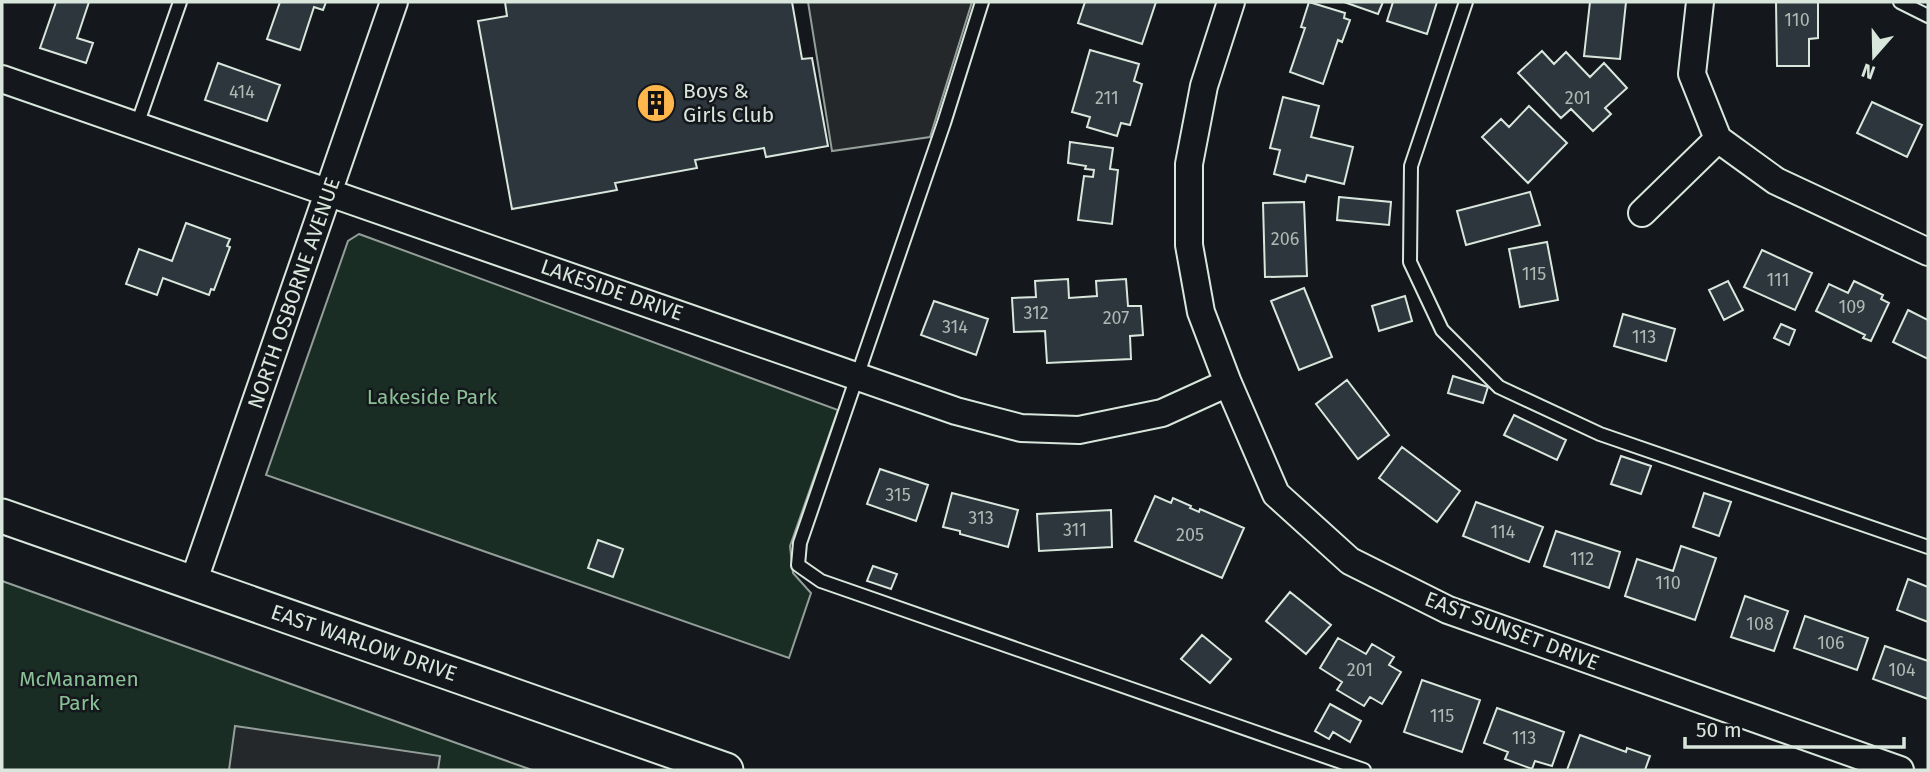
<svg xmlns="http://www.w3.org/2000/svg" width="1930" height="772" font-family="'Fira Sans',sans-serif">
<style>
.green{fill:#1a2d24;stroke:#939e99;stroke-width:2}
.parking{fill:#24282b;stroke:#939e99;stroke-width:2}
.building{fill:#2c363c;stroke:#d8e6dc;stroke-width:2}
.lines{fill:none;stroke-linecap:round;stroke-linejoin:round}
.service-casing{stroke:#d8e6dc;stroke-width:16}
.minor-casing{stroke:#d8e6dc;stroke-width:30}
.tertiary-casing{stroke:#d8e6dc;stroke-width:37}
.service{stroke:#14181c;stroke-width:12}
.minor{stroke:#14181c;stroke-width:26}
.tertiary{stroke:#14181c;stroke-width:33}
.labels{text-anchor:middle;stroke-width:5;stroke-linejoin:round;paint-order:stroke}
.number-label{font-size:18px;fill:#adbab4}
.poi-label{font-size:21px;fill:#d8e6dc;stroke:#14181c;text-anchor:start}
.street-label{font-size:21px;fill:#d8e6dc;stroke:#14181c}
.park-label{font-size:21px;fill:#8ac095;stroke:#14181c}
</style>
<rect width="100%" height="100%" fill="#14181c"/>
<path class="green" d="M359 234 838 410 790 546 793 573 811 593 789 658 266 475 348 241Z
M2 581 532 770H2Z"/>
<path class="parking" d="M808 2H972L930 137 832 151Z
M235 726 440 756 438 770H229Z"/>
<path class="building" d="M56 2H89L77 38 93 43 86 63 40 48Z
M280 2H326L323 10 314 7 300 50 267 39Z
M505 2H792L802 59 812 58 828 146 766 157 764 148 695 160 697 168 615 183 617 190 512 209 478 21 507 16Z
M1085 2H1156L1142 44 1078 23Z
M1309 2 1345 13 1344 18 1350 20 1342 42 1338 40 1323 84 1290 72 1305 28 1301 27Z
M1344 2H1383L1378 14Z
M1393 2H1437L1427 34 1387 21Z
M1590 2H1626L1620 59 1584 56Z
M1776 2H1818V38L1809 39V66H1777Z
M1090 50 1139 64 1134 81 1142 84 1130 125 1121 123 1117 136 1087 127 1090 117 1072 112Z
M1542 51 1554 64 1566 52 1590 77 1604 63 1627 88 1605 108 1611 114 1593 131 1571 109 1561 118 1518 73Z
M218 63 280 85 267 121 205 100Z
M1283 97 1319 106 1311 137 1353 147 1344 184 1307 175 1305 182 1274 174 1280 150 1270 148Z
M1872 102 1922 125 1907 157 1857 133Z
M1529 106 1567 143 1528 183 1482 137 1501 119 1509 127Z
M1070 142 1113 148 1110 169 1118 170 1112 224 1078 220 1084 176 1093 177 1094 170 1085 169 1086 166 1068 163Z
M1530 192 1540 225 1466 245 1457 211Z
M1339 197 1391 202 1389 225 1337 220Z
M1304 202 1307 276 1265 277 1263 203Z
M186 223 230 239 227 246 230 247 214 290 211 289 209 295 163 278 157 295 126 284 139 249 172 261Z
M1547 242 1558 300 1520 307 1509 249Z
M1762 250 1812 273 1795 310 1744 287Z
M1068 279 1069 298 1097 296 1096 281 1126 279 1128 306H1141L1143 335 1130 336 1131 359 1047 363 1045 331 1014 332 1012 298 1036 297 1035 281Z
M1728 281 1743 310 1724 320 1709 290Z
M1854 281 1883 295 1881 299 1889 303 1871 341 1863 338 1865 335 1816 311 1829 284 1848 293Z
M1304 288 1332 357 1299 370 1271 301Z
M1405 296 1412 321 1379 331 1372 306Z
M934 301 988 319 976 355 921 335Z
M1908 310 1928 320V359L1893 342Z
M1623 314 1675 329 1666 361 1614 346Z
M1781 324 1795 330 1789 345 1774 338Z
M1453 376 1488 387 1483 403 1448 393Z
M1347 380 1389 435 1358 459 1316 404Z
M1514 415 1566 440 1557 460 1504 435Z
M1402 447 1460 491 1437 522 1379 478Z
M1621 456 1651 466 1641 494 1611 484Z
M880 469 928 485 916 521 867 504Z
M952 493 1018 510 1008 547 960 534V531L943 527Z
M1704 493 1731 502 1719 536 1693 527Z
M1155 496 1171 503 1173 498 1191 506 1190 508 1199 512 1200 509 1244 528 1222 578 1135 541Z
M1476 502 1543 527 1529 562 1463 536Z
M1111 510 1112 547 1039 551 1037 514Z
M1556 531 1620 552 1609 588 1544 566Z
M598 540 623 549 613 577 588 568Z
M1681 546 1716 558 1695 620 1625 596 1637 559 1673 571Z
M873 566 897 574 891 589 867 581Z
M1908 579 1928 587V622L1897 610Z
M1290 592 1331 625 1306 654 1266 621Z
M1745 596 1788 611 1774 651 1731 637Z
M1805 616 1868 638 1857 670 1794 648Z
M1202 635 1231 659 1210 683 1181 659Z
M1338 638 1366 654 1372 644 1394 657 1389 665 1401 672 1382 704 1370 697 1364 706 1337 690 1342 682 1320 668Z
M1885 646 1928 661V699L1873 679Z
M1422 680 1480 700 1462 752 1404 732Z
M1330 704 1361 721 1350 742 1333 732 1329 739 1315 731Z
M1497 708 1564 732 1552 766 1535 761 1532 769 1505 759 1508 752 1484 743Z
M1580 735 1626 752 1627 748 1650 756 1645 770H1567Z"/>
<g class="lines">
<g class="service-casing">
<path id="service" d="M982 2 944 123 800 543 798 565 821 581 1364 770
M1466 2 1411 166 1410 262 1442 330 1499 387 1600 434 1928 547
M1900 2 1928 16
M137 125 180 2"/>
</g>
<g class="minor-casing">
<path id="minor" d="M1231 2 1204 86 1189 164V245L1201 312 1228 383 1276 494 1350 561 1448 610 1900 770
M1700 2 1692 74 1718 139 1776 181 1928 252
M2 79 956 411 1021 428 1079 430 1162 413 1228 383
M1642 213 1718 139
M193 583 394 2"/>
</g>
<g class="tertiary-casing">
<path id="tertiary" d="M2 516 726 770"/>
</g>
<use href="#service" class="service"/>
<use href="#minor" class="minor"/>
<use href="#tertiary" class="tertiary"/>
</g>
<defs>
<g id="building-disc" transform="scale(2.0125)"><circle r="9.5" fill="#ffb74d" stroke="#14181c"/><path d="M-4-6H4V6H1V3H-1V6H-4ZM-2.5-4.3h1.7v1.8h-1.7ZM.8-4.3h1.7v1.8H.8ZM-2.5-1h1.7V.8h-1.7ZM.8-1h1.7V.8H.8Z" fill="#111"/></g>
</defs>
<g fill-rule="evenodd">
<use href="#building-disc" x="656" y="103"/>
</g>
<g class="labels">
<g class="number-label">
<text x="1797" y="26">110</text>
<text x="242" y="98">414</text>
<text x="1107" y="104">211</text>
<text x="1578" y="104">201</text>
<text x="1285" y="245">206</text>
<text x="1534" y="280">115</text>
<text x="1778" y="286">111</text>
<text x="1852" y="313">109</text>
<text x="1036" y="319">312</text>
<text x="1116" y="324">207</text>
<text x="955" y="333">314</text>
<text x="1644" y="343">113</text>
<text x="898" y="501">315</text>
<text x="981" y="524">313</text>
<text x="1075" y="536">311</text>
<text x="1503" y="538">114</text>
<text x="1190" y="541">205</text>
<text x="1582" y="565">112</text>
<text x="1668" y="589">110</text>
<text x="1760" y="630">108</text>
<text x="1831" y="649">106</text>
<text x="1360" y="676">201</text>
<text x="1902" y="676">104</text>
<text x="1442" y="722">115</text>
<text x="1524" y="744">113</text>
</g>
<g class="poi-label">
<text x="683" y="98">Boys &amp;<tspan x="683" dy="24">Girls Club</tspan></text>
</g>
<g class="street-label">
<text transform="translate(612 290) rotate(19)" y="7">LAKESIDE DRIVE</text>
<text transform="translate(294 293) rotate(-71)" y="7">NORTH OSBORNE AVENUE</text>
<text transform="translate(1512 631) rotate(21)" y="7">EAST SUNSET DRIVE</text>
<text transform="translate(364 643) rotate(19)" y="7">EAST WARLOW DRIVE</text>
</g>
<g class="park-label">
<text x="432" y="404">Lakeside Park</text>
<text x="79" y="686">McManamen<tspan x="79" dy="24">Park</tspan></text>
</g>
</g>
<rect width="1930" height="772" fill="none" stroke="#d8e6dc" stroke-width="7"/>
<g transform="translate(1874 56) rotate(200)" stroke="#14181c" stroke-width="5" paint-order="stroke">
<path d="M0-5L12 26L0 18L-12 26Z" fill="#d8e6dc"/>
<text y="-10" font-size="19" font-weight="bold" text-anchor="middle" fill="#d8e6dc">N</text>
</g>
<path d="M1685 737v10h219v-10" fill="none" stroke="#d8e6dc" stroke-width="3.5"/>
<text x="1696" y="737" font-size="21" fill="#d8e6dc" stroke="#14181c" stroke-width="5" paint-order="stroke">50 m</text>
</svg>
